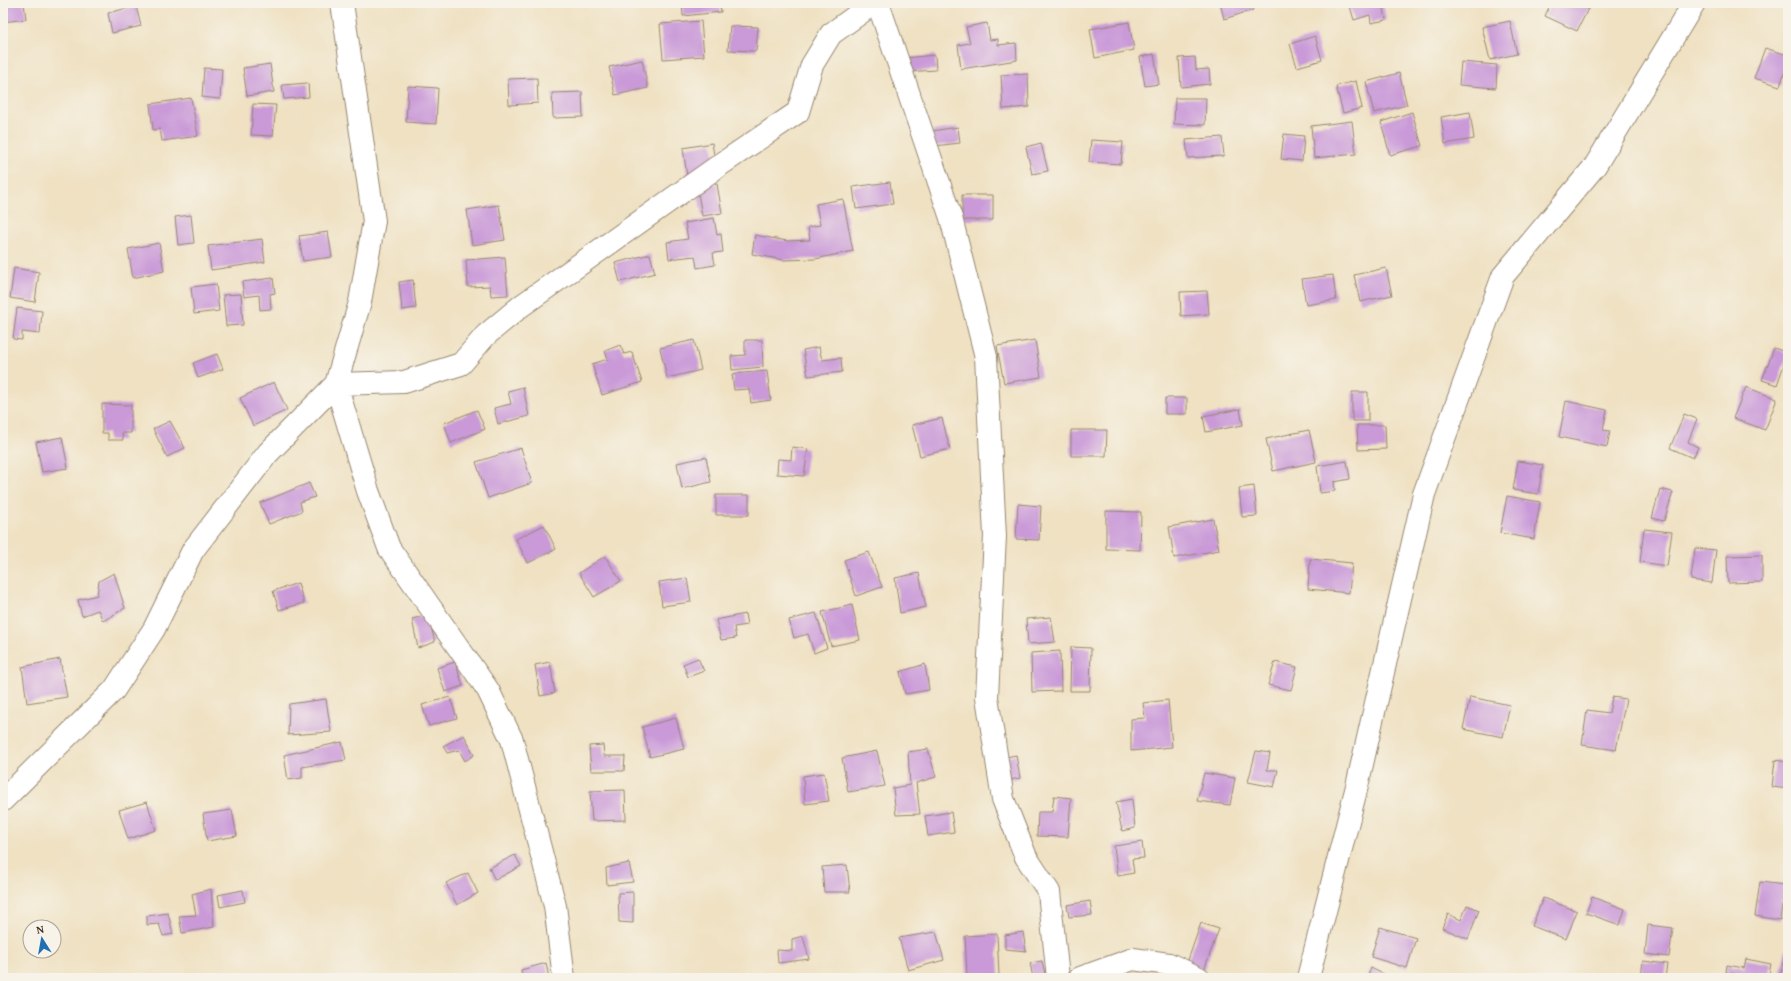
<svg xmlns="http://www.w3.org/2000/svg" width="1791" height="981" font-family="'Gentium Book Plus',serif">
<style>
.building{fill:#c999d8}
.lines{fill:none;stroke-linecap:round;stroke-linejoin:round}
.street-casing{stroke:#958670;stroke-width:24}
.street{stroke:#fff;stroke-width:22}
</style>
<rect width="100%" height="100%" fill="#f7f3e8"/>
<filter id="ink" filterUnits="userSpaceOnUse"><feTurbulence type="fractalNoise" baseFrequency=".025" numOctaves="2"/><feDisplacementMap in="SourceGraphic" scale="8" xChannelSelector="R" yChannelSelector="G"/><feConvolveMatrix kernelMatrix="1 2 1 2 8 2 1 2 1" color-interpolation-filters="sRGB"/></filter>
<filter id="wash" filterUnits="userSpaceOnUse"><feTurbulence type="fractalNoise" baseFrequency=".012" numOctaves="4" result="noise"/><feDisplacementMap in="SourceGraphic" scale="16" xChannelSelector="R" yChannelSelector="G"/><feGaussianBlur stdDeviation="0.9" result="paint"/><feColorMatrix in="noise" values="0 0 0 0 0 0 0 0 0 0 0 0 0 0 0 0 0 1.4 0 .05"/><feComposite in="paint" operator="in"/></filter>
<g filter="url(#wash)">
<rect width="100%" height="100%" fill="#efe1c2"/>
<g id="blocks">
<path class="building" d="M3 3H24L26 19 3 22Z
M584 3H620V4L584 6Z
M682 3H720L721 12 683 16Z
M1220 3H1251L1253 10 1224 19Z
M1349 3H1383L1386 20 1371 23 1370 15 1354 20Z
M1551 3H1591L1577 31 1545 16Z
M136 6 141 26 112 33 108 13Z
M701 21 704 56 663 59 660 24Z
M1510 21 1517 54 1490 60 1482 27Z
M1129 22 1134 50 1095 58 1090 29Z
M987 23 990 40 998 39V45L1016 43 1017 60 961 69 958 45 970 43 966 27Z
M730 26 758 27 756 51 728 50Z
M1315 36 1322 60 1297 67 1290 44Z
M1765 48 1788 55V62L1780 86 1754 78Z
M1154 54 1159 84 1145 86 1140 57Z
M935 55 936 70 905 72 904 58Z
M1195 57 1196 70 1209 69 1210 84 1181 87 1179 58Z
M642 60 648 88 615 95 609 67Z
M1461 62 1497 65 1496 88 1459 85Z
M270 64 274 92 247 96 243 68Z
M204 68 222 69 220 99 202 97Z
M1399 73 1407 105 1374 113 1366 82Z
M1028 74 1029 107 1003 109 1001 75Z
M537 78 538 103 509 105 508 79Z
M1356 81 1362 108 1343 113 1336 86Z
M308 83 309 97 284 99 282 85Z
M408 86 438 88 436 124 406 122Z
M582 92 583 117 553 118 552 93Z
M191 98 198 136 162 141 160 129 153 130 150 104Z
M1175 98H1206L1205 125 1174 124Z
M253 104 276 105 273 136 251 135Z
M1412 112 1422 146 1390 155 1381 122Z
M1470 112 1474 139 1445 144 1441 117Z
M1352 121 1356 154 1314 158 1311 126Z
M958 127 960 143 934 146 932 131Z
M1284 134 1304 136 1302 161 1281 159Z
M1222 137 1224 156 1188 158 1186 140Z
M1091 140 1123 142 1121 164 1089 162Z
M712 143 718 179 688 184 683 148Z
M1041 143 1048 171 1032 174 1026 147Z
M890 182 893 204 856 209 853 187Z
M717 184 722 213 702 216 697 187Z
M962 195H993V220H962Z
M843 199 853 251 815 259 784 260 752 254 755 235 787 241 810 240 808 227 820 225 816 204Z
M499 205 505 240 472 245 467 210Z
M191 215 194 243 178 245 175 217Z
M714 218 717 235 721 234 723 252 713 253 715 265 697 268 695 256 669 259 667 242 688 239 685 223Z
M328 232 332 257 303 261 299 236Z
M262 239 265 262 211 270 208 246Z
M159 243 164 271 133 278 128 249Z
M650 254 655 273 620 282 615 263Z
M505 257 508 295 491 296 490 286 468 287 466 260Z
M14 268 39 272 35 302 10 298Z
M1386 268 1392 295 1360 302 1354 275Z
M1333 275 1336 300 1306 305 1302 279Z
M273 278 275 293 270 294 271 309 260 310 259 295 244 297 242 282Z
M413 280 416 308 402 310 399 282Z
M216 284 219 311 194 314 191 287Z
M1207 291 1209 314 1181 316 1180 292Z
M241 294 243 325 226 326 223 295Z
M17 308 42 311 40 334 22 332V340L13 339Z
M694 340 701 370 667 378 660 348Z
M745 340H762L763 367 732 370 731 356 745 355Z
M1035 340 1041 377 1004 383 997 346Z
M620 345 624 354 632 352 642 382 602 395 592 364 608 359 605 351Z
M819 347 822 360 841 358 842 372 808 376 803 350Z
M1774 348 1788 353 1777 385 1762 380Z
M217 354 223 369 198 378 193 363Z
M767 371 771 400 751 403 749 389 734 390 732 374Z
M274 382 287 410 253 426 240 398Z
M523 387 529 416 498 424 494 408 511 404 508 391Z
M1746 387 1777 399 1765 430 1733 418Z
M1352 392H1368V421H1352Z
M1165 398H1187V414H1165Z
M1566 401 1607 410 1603 430 1610 431 1607 447 1559 437Z
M102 404 131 405V433H122L123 440H108V433H102Z
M1240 409 1243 425 1206 432 1203 416Z
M477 410 485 429 451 443 444 423Z
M1684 414 1697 419 1688 442 1698 447 1693 458 1670 448Z
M942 418 950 449 920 456 912 425Z
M170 421 185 448 167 457 153 429Z
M1357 425H1385L1386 449 1358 450Z
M1071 430H1107L1106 456H1071Z
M1309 430 1316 462 1273 471 1266 439Z
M62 437 68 468 42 472 36 442Z
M792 447 808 449 804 476 777 474 778 459 791 460Z
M521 448 532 483 488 498 476 462Z
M706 457 711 482 682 489 677 463Z
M1347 461 1350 479 1334 482 1335 491 1320 493 1317 466Z
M1518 461 1543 465 1538 494 1513 490Z
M309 483 315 497 300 502 302 511 269 524 260 503Z
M1254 486 1257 516 1242 517 1239 488Z
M1660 489 1673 492 1664 521 1652 518Z
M716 495H749V515H716Z
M1507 496 1540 502 1534 539 1500 533Z
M1018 504 1041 506 1039 540 1016 539Z
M1106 511 1141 512 1140 550 1106 549Z
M1213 519 1219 550 1174 558 1169 527Z
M544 525 556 549 528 563 516 539Z
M1644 529 1672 532 1667 566 1640 562Z
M1695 548 1716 550 1712 583 1691 580Z
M869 552 882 587 856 596 844 560Z
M1762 555V582L1728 583 1727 556Z
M605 556 621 581 594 597 579 573Z
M1310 559 1352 563 1349 593 1308 589Z
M114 573 125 608 103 621 98 610 82 616 78 600 97 595 99 581Z
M919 573 926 607 900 613 895 578Z
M687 578 691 602 662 606 659 582Z
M298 583 304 603 279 610 273 591Z
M852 605 860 640 831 646 822 612Z
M816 613 827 648 814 653 808 634 794 638 789 620Z
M745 614 747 625 734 627 736 638 721 640 716 620Z
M428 615 435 642 418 648 412 619Z
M1051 617 1055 642 1028 644 1026 619Z
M1071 647 1091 648 1090 691H1070Z
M1060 651 1061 691 1032 692 1031 653Z
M698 658 704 671 688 677 683 664Z
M60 659 67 697 27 703 22 667Z
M455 662 463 686 445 692 437 668Z
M550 662 555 693 540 696 535 665Z
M1275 662 1297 667 1291 690 1268 685Z
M925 664 929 690 905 694 900 672Z
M450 697 457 718 429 726 422 705Z
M1470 697 1510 705 1503 737 1463 729Z
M1612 697 1626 699 1616 750 1582 745 1587 710 1609 713Z
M326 699 331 732 288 735 289 704Z
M1168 700 1172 747 1131 751V719L1145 718 1143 703Z
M676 718 684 749 650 757 642 727Z
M464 735 474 755 465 761 459 750 447 753 443 746Z
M342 742 346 760 302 767V778L288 780 284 755Z
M603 745 604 756H625L624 771H591L589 746Z
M928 749 936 777 916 783 920 814 896 815 893 788 910 785 908 752Z
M877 751 885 786 848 792 842 758Z
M1256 751 1270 753 1267 770H1278L1274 787 1248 782Z
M1016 755 1020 778 1005 781 1001 758Z
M1775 760 1788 762V789L1772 787Z
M824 773 829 801 805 804 803 776Z
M1204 773 1235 778 1230 805 1197 801Z
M625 790 626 820 592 821 590 791Z
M1054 796 1071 798 1068 837 1037 836 1038 812H1052Z
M1132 799 1135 828 1122 831 1116 802Z
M147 802 156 830 128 839 119 810Z
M232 810 237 836 207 841 203 814Z
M951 812 954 832 928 836 925 816Z
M1142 842 1144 858 1132 859 1134 873 1118 876 1114 846Z
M515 855 521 866 495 880 489 868Z
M629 863 633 882 607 885 606 868Z
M847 865 850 892H824L822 867Z
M468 873 478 893 457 905 446 883Z
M1760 882 1785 885 1780 920 1755 916Z
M211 889 214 927 182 933 179 916 196 915 192 894Z
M243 890 245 902 220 907 218 895Z
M633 892V923L619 922 618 893Z
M1592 897 1625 909 1620 925 1586 913Z
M1543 898 1577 911 1566 939 1532 926Z
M1090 901 1092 915 1069 917 1067 905Z
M1467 905 1479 910 1468 939 1442 928 1448 914 1461 920Z
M168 913 173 934 163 936 159 924 147 925V916Z
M1201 923 1219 929 1204 970 1187 963Z
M1648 925 1673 928 1669 957 1645 954Z
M1380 927 1416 938 1407 968 1371 957Z
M936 932 944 960 908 970 899 938Z
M1023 932 1026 951 1005 949V935Z
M997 934 999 975 967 976 965 936Z
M803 936 809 959 778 963 777 950 792 951V939Z
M1786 949H1788V978H1783L1780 977Z
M1746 959 1771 964 1768 978H1740L1741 975 1726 972 1727 965 1744 968Z
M1042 961 1046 978H1033L1030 963Z
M1643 961 1667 964 1665 978 1641 976Z
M546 963 549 978H522L521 970Z
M1371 968 1391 978H1367Z"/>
</g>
</g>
<g filter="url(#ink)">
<use href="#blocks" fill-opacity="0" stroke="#958670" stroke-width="1"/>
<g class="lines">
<g class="street-casing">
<path id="street" d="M878 3 951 218 986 357 995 536 987 697 1003 799 1026 857 1049 892 1058 978
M336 384 404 382 461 364 486 335 521 306 717 167 798 112 812 65 831 34 874 3
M336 384 368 491 389 548 488 690 512 740 555 906 564 978
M3 800 114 690 154 629 193 550 268 453 336 384 360 302 374 221 342 3
M1080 978 1133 959 1169 964 1199 978
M1308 978 1357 786 1424 494 1503 276 1595 166 1694 3"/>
</g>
<use href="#street" class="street"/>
</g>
</g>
<rect width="1791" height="981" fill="none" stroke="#f7f3e8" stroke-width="16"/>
<g transform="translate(42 939) rotate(349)"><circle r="19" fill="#f7f3e8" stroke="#aca397"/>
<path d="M0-3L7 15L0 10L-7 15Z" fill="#1f6fb2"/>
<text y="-6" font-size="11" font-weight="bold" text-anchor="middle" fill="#3b2a1e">N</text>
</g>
</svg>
